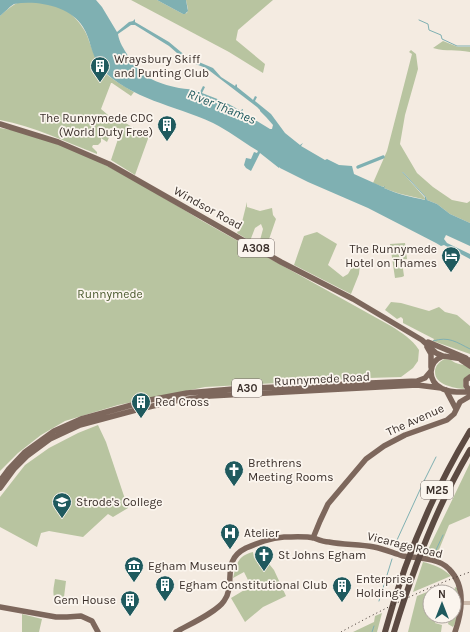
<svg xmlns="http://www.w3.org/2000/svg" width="470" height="632" font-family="Karla,sans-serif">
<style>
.green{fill:#b8c4a0}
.water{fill:#7fb0b2;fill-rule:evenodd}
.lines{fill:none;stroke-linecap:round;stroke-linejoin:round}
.stream{stroke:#7fb0b2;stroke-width:1}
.canal{stroke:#7fb0b2;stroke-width:3.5}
.minor{stroke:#cdbbac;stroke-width:4}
.major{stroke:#7d675c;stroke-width:5.5}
.highway{stroke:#5c4a42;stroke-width:6}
.rail{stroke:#3b302b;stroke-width:1;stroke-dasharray:1 3;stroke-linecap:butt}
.labels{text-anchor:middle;stroke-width:3.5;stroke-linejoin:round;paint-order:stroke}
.shield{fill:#fbf5ee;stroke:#756b66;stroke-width:1}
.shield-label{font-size:11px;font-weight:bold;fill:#3b302b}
.poi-label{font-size:12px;fill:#3b302b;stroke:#fbf5ee;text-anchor:start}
.street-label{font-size:12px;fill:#3b302b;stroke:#fbf5ee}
.park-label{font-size:12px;fill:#4a5a2e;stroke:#fbf5ee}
.water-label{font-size:13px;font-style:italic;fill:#1f5a5e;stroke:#fbf5ee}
</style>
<rect width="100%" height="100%" fill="#f4ebe1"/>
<path class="green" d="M37 0C44 1 51 2 58 5 70 10 86 28 89 41 92 49 98 65 103 71 108 77 127 88 134 92L131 96 112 83H111L101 109 108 115 117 118 134 128 135 130 149 136 135 175 111 160 119 136 111 133 107 142 101 138V142L98 145H93L92 147 97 152V154C65 142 34 126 0 120V16C14 4 17 0 37 0Z
M131 0H157L183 14 187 13 188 9 186 0H273L238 30 236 40 265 64 263 73 229 52Z
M443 41 458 47H470V52C456 49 447 52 433 48Z
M411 50 416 54 418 69 405 115 400 144 417 173 433 187 452 200 467 203 470 201V223L450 214 437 204 427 200 426 197 403 172H402L425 198 426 200C411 196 397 194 384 188V186L383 187 373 183 387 151 412 54 409 52Z
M0 128C75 139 149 190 213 227 272 260 332 293 391 326 402 333 412 339 419 350L418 361 413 368 401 377 368 378 205 387 118 405 65 421 41 435 18 453 0 471Z
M247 202V207L260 211 272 208 273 215 276 219 266 248 259 244 263 229 261 224 255 228 250 241 237 233 242 222Z
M317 232 337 244 328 265 343 277 348 274 355 262 360 264 359 274 351 294 294 265 304 236Z
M405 243 407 259 395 261 402 262 404 276 402 277 395 278 390 244Z
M391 302 401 303 429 311 439 307 445 312 457 315 470 326V354L433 341 434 339 403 323V319L401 317 397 319 385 310Z
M444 359 451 360C456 365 464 364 470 367V374C464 377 462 382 464 389 454 388 435 385 435 372 435 365 440 362 444 359Z
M98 425 106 442 128 508 113 517 108 514 83 537 49 531 41 533 37 547 0 527V497L25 465 49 448 78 433Z
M470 463V516L449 525 436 557 425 556Z
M253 552 254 558 264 560 265 559 274 570 286 596 263 607 245 622 231 598 251 586 244 572 233 578C237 564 237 556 253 552Z
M423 562C432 564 443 568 451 576L413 592Z
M55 579 66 581 64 597 57 602C51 595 54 587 55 579Z
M455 587 457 588C460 601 461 615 453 627L448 624 450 616H454V593Z
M437 588 436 592H430V616H437L435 623 442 625 441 632H408L417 596Z
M382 613 377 632H353L374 622 375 616Z
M22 614 42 619 39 632H22Z"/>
<path class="water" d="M0 0H96L102 7 117 32 129 22 133 21 135 19V22L169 42 187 57 213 68 221 77 235 86 236 84 237 85V87L252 99 253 100 255 96 257 97 255 101 271 114 285 133 300 145 303 143 301 146 325 160 327 159 339 165 352 166 354 174 383 187 385 186 384 188C397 194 411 197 425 200V197L402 172H403L426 197 427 200 437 204 450 214 470 223V246L446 235 444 239 447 243 470 254V259L444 245 441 246 436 243 368 208 308 182 280 168V167L279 168 260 153 251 171 246 168 244 165 246 158 251 159 254 152 257 153 258 151C243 142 229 131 213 123 172 104 134 101 99 67 96 60 93 54 91 47 89 40 87 33 83 27 70 6 37 0 14 4 9 7 5 12 0 16ZM131 25H135L169 46 185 60 206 68 257 107 260 110V111L266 117 273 125 272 129H270L242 112 243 109H242L241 111 225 102 202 93 205 87 203 86 200 92C193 89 186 89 179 88 155 83 142 77 128 56 124 49 119 42 118 34Z
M157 0H186L188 11 185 14H183Z"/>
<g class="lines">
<path class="stream" d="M419 20 428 24 429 30 441 35 442 39 457 46H470
M433 341C449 336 456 342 470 349
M398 548 397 540 424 481 436 457
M436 550 443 535
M379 601 392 559
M372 632 374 626"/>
<path class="canal" d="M358 167 383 157"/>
<path class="minor" d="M462 603H470"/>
<path class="major" d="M0 124 58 142 109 164 281 262 353 299 422 340 436 353 443 356
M428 342 466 358
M427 347 431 354V367
M461 360 470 366
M470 360 443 356C428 362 427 380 441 388 449 393 461 392 470 392
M470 377 466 380V386L470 391
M446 390 456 409
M0 481 8 470 25 452 54 431 81 419 150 400 187 393 233 389 417 381 425 378 431 371
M0 488 14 469 27 456 50 439 80 425 136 410 174 401 210 396 417 385 441 388
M313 538 320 521 328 504 366 459 384 446 405 435 447 420 454 414 460 402 470 396
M0 607 56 617H67L81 616 92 621 98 632
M176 632C188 625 217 612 224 601 237 583 220 561 246 548 258 543 270 538 284 537 293 537 306 536 314 538 319 540 323 542 329 542 344 545 359 544 374 547 384 549 393 553 403 556 417 558 439 558 449 569 466 586 462 612 455 632"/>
<path class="highway" d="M385 632C404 561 432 494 470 431
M394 632C413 569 436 507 470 450"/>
<path class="rail" d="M341 632C383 609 425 588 470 572"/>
</g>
<defs>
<g id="building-pin" transform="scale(1)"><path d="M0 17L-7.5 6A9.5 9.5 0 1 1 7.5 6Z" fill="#1f5a5e" stroke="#fbf5ee"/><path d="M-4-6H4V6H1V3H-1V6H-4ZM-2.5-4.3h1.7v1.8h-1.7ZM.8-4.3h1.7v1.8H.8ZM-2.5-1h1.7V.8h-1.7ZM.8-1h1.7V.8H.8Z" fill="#fff"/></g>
<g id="hotel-pin" transform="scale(1)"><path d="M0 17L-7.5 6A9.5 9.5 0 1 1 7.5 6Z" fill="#1f5a5e" stroke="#fbf5ee"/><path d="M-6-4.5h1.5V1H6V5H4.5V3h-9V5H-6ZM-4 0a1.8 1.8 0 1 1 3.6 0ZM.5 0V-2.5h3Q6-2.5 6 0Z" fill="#fff"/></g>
<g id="church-pin" transform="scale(1)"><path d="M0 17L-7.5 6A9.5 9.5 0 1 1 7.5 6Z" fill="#1f5a5e" stroke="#fbf5ee"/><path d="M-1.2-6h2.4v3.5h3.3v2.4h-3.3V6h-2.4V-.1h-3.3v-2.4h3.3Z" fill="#fff"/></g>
<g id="university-pin" transform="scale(1)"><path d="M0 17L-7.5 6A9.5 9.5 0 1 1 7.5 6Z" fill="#1f5a5e" stroke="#fbf5ee"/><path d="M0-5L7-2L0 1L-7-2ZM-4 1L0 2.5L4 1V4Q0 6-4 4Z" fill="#fff"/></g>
<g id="hospital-pin" transform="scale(1)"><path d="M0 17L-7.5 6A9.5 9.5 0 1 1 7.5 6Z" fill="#1f5a5e" stroke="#fbf5ee"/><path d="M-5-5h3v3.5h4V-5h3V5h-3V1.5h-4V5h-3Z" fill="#fff"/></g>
<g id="museum-pin" transform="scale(1)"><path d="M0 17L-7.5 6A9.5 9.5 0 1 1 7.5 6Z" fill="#1f5a5e" stroke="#fbf5ee"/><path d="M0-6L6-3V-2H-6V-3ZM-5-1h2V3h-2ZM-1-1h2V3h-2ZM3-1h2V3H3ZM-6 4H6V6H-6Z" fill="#fff"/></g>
</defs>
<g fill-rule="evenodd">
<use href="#building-pin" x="100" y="66"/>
<use href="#building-pin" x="167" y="125"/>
<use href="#hotel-pin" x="451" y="256"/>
<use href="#building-pin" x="141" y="402"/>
<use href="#church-pin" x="234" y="470"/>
<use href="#university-pin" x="62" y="502"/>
<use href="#hospital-pin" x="230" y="533"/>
<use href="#church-pin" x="264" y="555"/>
<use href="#museum-pin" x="134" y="566"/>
<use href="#building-pin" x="165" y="585"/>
<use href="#building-pin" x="342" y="586"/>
<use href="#building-pin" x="130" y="600"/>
</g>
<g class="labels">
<g class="shield">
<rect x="238" y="239" width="36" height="18" rx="3"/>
<rect x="232" y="379" width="30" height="18" rx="3"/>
<rect x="421" y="481" width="32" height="18" rx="3"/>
</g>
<g class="shield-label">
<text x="256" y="252">A308</text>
<text x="247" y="392">A30</text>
<text x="437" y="494">M25</text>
</g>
<g class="poi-label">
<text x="114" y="63">Wraysbury Skiff<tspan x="114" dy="14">and Punting Club</tspan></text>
<text x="153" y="122" text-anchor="end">The Runnymede CDC<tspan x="153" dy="14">(World Duty Free)</tspan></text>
<text x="437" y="253" text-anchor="end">The Runnymede<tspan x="437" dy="14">Hotel on Thames</tspan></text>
<text x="155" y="406">Red Cross</text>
<text x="248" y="467">Brethrens<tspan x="248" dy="14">Meeting Rooms</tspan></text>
<text x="76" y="506">Strode's College</text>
<text x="244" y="537">Atelier</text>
<text x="278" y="559">St Johns Egham</text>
<text x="148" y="570">Egham Museum</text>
<text x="356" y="583">Enterprise<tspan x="356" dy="14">Holdings</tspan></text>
<text x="179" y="589">Egham Constitutional Club</text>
<text x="116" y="604" text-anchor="end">Gem House</text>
</g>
<g class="street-label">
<text transform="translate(208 208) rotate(29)" y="4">Windsor Road</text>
<text transform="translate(322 379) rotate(-3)" y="4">Runnymede Road</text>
<text transform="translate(415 420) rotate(-24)" y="4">The Avenue</text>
<text transform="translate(405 545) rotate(14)" y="4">Vicarage Road</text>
</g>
<g class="park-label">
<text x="110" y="298">Runnymede</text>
</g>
<g class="water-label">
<text transform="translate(222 106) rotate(22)" y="5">River Thames</text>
</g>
</g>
<g transform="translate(442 604)"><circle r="19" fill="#fbf5ee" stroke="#aea6a0"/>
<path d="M0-3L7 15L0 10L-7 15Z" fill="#1f5a5e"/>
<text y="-6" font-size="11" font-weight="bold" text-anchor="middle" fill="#3b302b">N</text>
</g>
</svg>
